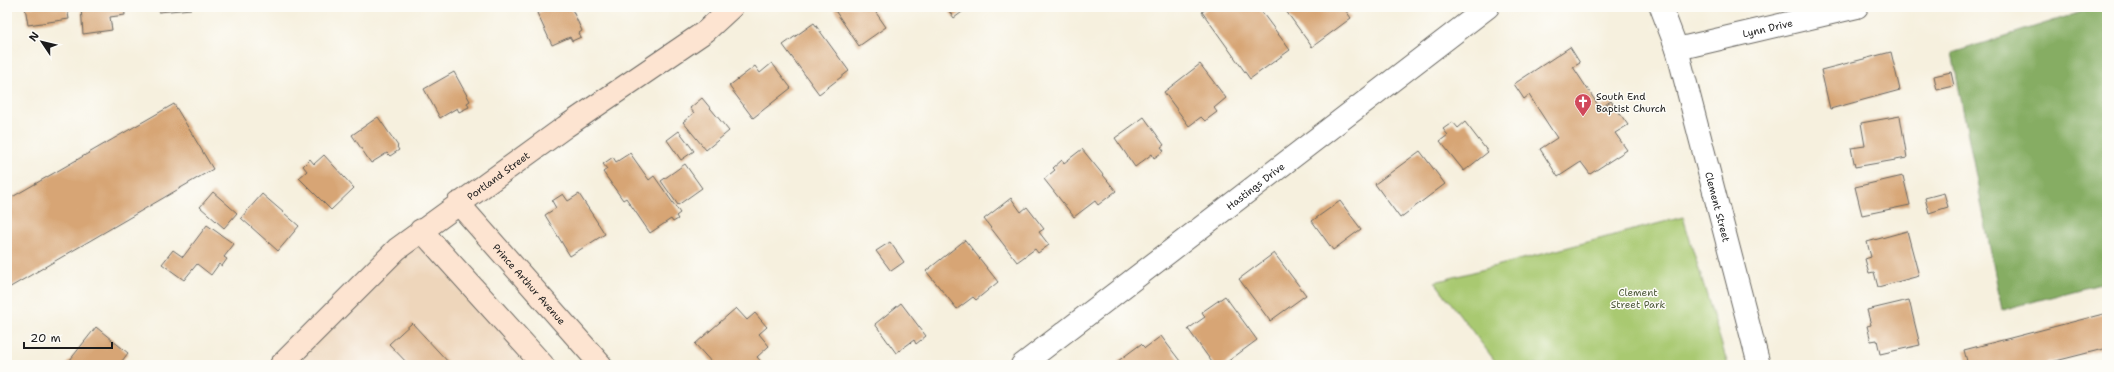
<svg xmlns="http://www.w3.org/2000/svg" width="2114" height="372" font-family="'Shantell Sans',sans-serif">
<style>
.built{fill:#eed6bb}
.green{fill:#a9c971;stroke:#627246}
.forest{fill:#86ad63;stroke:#516440}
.building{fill:#d7a575}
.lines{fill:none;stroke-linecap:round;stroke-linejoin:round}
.street-casing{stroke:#686660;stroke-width:24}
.secondary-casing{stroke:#686660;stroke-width:24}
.street{stroke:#fff;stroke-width:22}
.secondary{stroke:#fde4d1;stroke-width:22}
.labels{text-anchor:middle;stroke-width:3;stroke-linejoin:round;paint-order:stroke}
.street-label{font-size:10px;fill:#1c1c1c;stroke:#fdfcf7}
.poi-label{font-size:10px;fill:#1c1c1c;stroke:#fdfcf7;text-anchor:start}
.park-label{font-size:10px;fill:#4d593a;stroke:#fdfcf7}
</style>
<rect width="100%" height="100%" fill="#fdfcf7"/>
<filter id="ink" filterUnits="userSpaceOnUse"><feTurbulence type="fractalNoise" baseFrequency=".025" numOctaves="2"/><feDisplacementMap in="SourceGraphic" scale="8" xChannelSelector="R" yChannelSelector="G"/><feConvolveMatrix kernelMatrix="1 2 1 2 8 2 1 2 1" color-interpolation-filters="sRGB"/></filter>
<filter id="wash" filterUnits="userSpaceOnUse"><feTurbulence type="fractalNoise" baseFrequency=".012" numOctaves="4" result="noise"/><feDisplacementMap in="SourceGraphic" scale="16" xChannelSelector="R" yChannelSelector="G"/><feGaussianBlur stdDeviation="0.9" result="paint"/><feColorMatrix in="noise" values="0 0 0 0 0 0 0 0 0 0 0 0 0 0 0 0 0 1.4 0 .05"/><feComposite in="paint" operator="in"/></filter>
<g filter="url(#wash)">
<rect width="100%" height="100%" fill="#f6f0de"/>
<path class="built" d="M421 230 546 365H285Z"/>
<path class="green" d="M1683 217 1728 365H1498L1435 282Z"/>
<path class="forest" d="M2097 7H2107V282L2002 310 1952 53Z"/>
<g id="blocks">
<path class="building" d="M25 7H67L69 19 28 25Z
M81 7H124L125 15 110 17 112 30 83 34Z
M158 7H191V9L159 12Z
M550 7H571L582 31 579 33 581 37 572 41 570 37 552 45 537 13Z
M838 7H872L886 27 859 46 834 9Z
M946 7H969L954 18Z
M1209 7H1258L1290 50 1250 79 1202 12Z
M1292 7H1343L1351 18 1312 47 1286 11Z
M814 23 849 71 819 94 783 45Z
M1570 47 1580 63 1573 67 1600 108 1611 101 1628 125 1615 133 1627 150 1590 174 1581 162 1558 177 1540 149 1557 138 1529 95 1524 99 1514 84Z
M1891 52 1900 90 1830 109 1821 70Z
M772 63 791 88 753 118 729 86 755 66 760 73Z
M1200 64 1226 98 1214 108 1217 112 1205 121 1201 117 1189 126 1164 92Z
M454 72 470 101 467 103 469 107 459 112 457 108 440 118 424 89Z
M1951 72 1954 86 1937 90 1934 76Z
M702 98 729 131 706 150 683 122 694 113 690 108Z
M174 104 213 169 7 289V200Z
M1900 116 1907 158 1855 167 1851 148 1865 146 1861 123Z
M378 117 398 146 397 147 399 150 390 156 387 153 371 163 352 135Z
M1144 117 1164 145 1161 147 1164 151 1154 158 1152 154 1135 167 1115 138Z
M1453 122 1458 128 1465 122 1488 152 1464 171 1440 141 1448 135 1443 129Z
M679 131 694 151 681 160 667 140Z
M1082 149 1116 191 1098 205 1095 201 1074 217 1044 179 1055 170 1053 168 1062 160 1064 163Z
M1420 151 1445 184 1400 218 1375 184Z
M630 153 649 180 654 176 680 213 676 216 678 219 673 222 671 219 650 233 626 198 623 200 603 172 607 169 603 164 613 157 616 162Z
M324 155 354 188 331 210 299 178 307 171 303 166 310 159 314 164Z
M685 164 702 188 678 205 661 181Z
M1903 176 1910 205 1862 215 1855 187Z
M213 192 237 213 224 228 200 207Z
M1944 193 1948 207 1929 213 1925 198Z
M262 194 299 226 278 251 241 218Z
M563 194 568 201 579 194 605 234 570 256 545 215 556 208 552 201Z
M1011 198 1021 212 1027 207 1044 229 1039 232 1049 245 1038 253 1035 249 1017 262 984 219Z
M1340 201 1361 229 1333 250 1312 221Z
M207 225 234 244 224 257 227 259 222 266 219 264 211 275 197 264 184 280 162 264 173 250 183 257Z
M1907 231 1919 276 1878 287 1874 272 1869 273 1865 259 1871 257 1867 242Z
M965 240 998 282 976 300 973 297 957 309 926 271Z
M890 242 904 262 891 271 876 251Z
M1274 253 1306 295 1270 321 1239 279Z
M1225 296 1257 340 1223 365H1214L1188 329 1205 317 1202 312Z
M1909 300 1920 345 1880 354 1877 340 1871 341 1867 326 1871 325 1867 310Z
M901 303 926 336 916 344 914 340 896 353 875 324Z
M736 308 747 320 755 313 767 327 759 334 769 346 757 357 764 365H720L718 362 714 365 695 344Z
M2107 313V348L2040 365H1968L1964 350Z
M412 323 451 365H409L389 344Z
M96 327 128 353 119 365H66Z
M1161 336 1183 365H1121L1118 361 1141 344 1145 348Z"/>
</g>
</g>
<g filter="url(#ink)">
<use href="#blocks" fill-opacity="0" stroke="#686660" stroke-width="1"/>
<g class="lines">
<g class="street-casing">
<g id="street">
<path id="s1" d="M1661 7 1677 49 1759 365"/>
<path id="s2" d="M1677 49 1857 7"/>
<path id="s3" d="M1022 365 1488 7"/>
</g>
</g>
<g class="secondary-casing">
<g id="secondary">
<path id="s4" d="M458 203 601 365"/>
<path d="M421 230 543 365"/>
<path id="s5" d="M281 365 397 249 565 127 706 31 732 7"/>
</g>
</g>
<use href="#street" class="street"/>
<use href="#secondary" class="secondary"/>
</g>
</g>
<defs>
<g id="church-pin" transform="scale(0.9)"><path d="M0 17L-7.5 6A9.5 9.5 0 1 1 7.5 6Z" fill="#d1495b" stroke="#fdfcf7"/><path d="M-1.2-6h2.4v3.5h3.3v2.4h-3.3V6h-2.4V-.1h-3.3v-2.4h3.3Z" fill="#fff"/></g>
</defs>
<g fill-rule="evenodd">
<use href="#church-pin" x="1583" y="102"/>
</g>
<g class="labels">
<g class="street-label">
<text dy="4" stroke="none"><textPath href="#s2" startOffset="93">Lynn Drive</textPath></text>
<text dy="4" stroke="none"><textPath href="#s5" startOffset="289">Portland Street</textPath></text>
<text dy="4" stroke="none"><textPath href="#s3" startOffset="294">Hastings Drive</textPath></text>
<text dy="4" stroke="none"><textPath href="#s1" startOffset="208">Clement Street</textPath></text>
<text dy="4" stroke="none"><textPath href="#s4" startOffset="108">Prince Arthur Avenue</textPath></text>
</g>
<g class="poi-label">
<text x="1596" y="100">South End<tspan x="1596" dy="12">Baptist Church</tspan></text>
</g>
<g class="park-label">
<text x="1638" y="296">Clement<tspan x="1638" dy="12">Street Park</tspan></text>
</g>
</g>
<rect width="2114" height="372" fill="none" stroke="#fdfcf7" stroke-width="24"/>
<g transform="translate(42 42) rotate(305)" stroke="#fdfcf7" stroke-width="3" paint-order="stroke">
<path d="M0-3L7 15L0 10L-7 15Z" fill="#1c1c1c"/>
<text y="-6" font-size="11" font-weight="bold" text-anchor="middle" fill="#1c1c1c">N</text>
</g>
<path d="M24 342v6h88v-6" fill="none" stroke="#1c1c1c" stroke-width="2"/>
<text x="30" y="342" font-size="12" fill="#1c1c1c" stroke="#fdfcf7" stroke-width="3" paint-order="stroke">20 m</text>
</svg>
